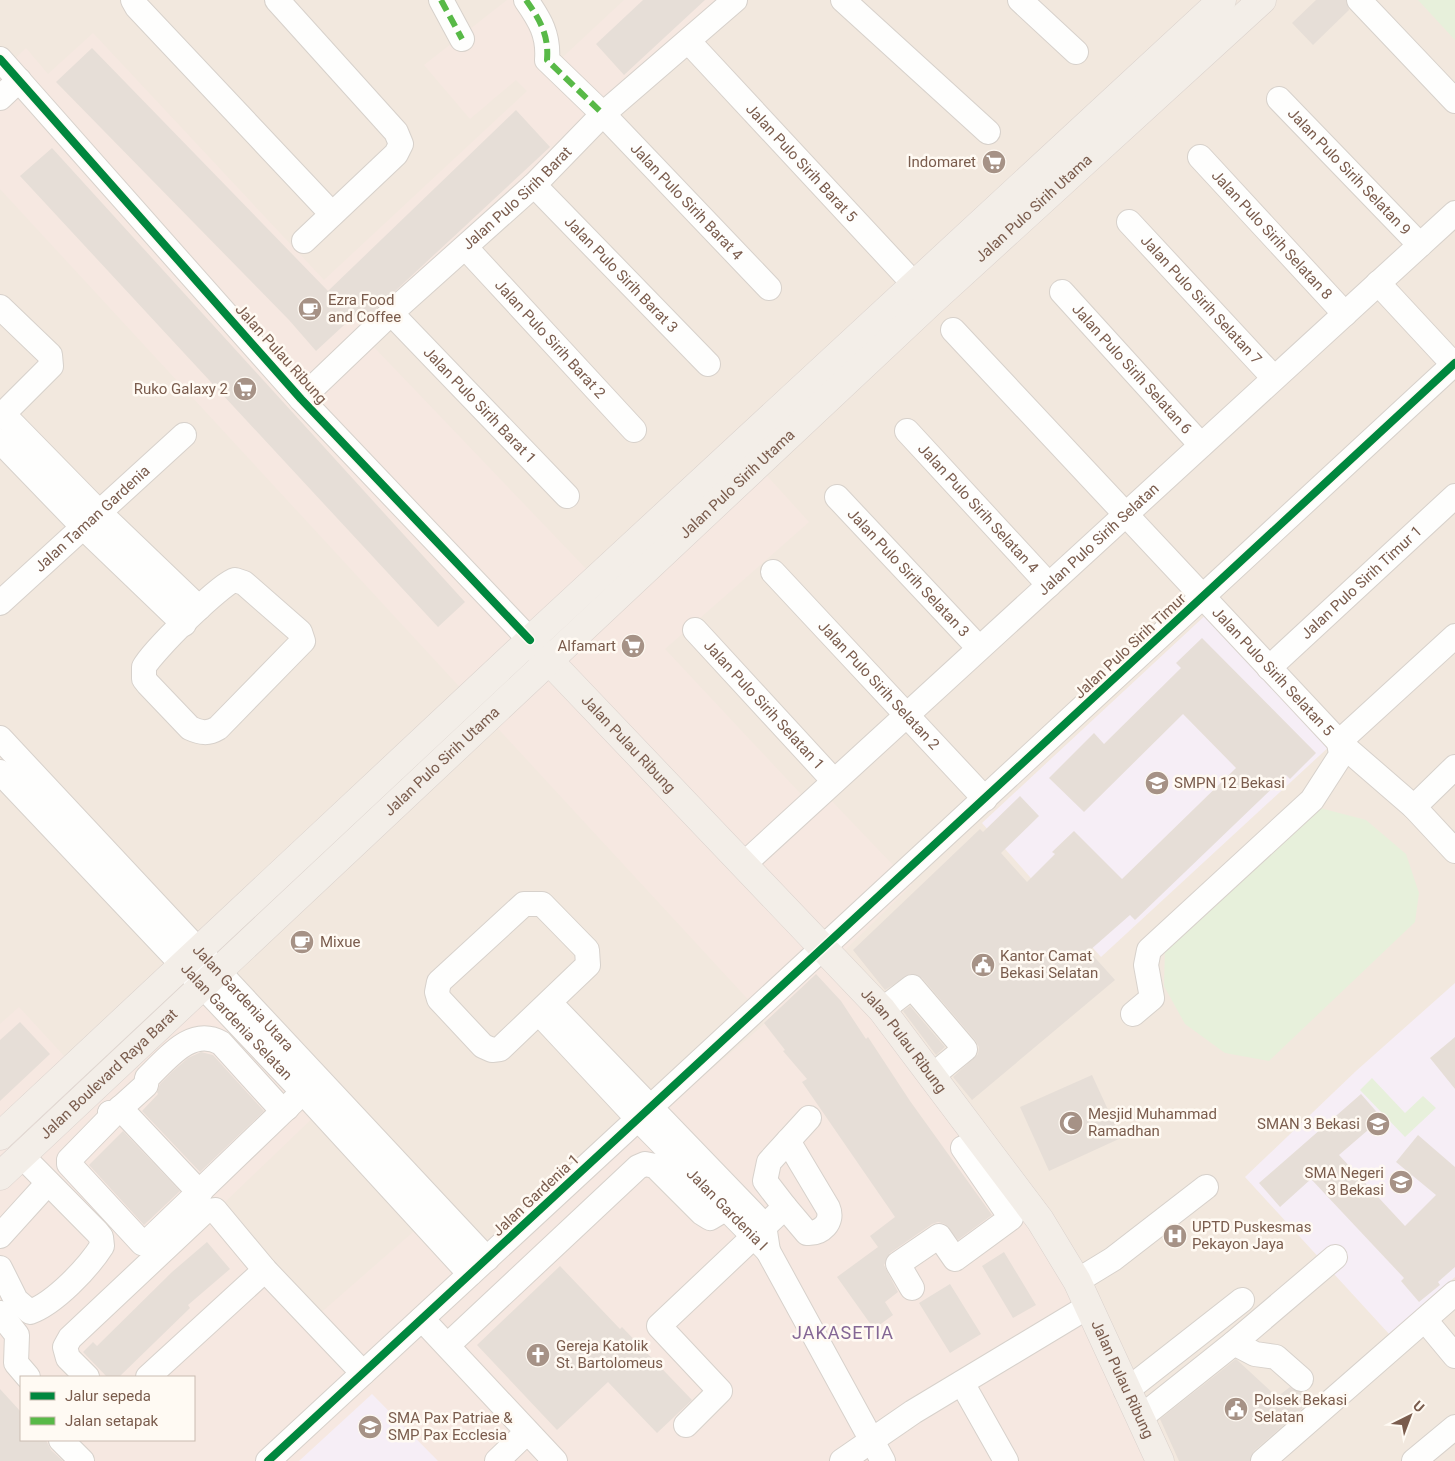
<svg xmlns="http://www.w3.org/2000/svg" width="1455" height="1461" font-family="Roboto,sans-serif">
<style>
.residential{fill:#f2e8de;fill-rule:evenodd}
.commercial{fill:#f6e8e1;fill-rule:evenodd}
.education{fill:#f6eef6}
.green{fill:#e7f0db}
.building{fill:#e6ded7}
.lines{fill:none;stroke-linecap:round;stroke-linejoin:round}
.minor-casing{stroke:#d7d1cb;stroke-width:26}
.major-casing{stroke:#dad1cc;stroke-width:29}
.minor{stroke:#fefefd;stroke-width:24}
.major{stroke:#f3eee8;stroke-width:28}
.quiet{stroke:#58b947;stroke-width:6;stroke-dasharray:12 6;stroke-linecap:butt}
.cycleway-casing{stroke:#fffaf3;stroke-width:11}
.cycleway{stroke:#00873e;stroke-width:8}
.labels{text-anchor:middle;stroke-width:5;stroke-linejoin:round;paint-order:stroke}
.street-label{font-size:15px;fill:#7a5c4d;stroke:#fffaf3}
.poi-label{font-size:15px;fill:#7a5c4d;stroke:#fffaf3;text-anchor:start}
.quarter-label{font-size:18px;letter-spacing:1px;fill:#846695;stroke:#fffaf3}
</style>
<rect width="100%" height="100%" fill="#f9f5f0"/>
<path class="residential" d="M0 0H1455V1461H0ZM21 1377H194V1440H21Z"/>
<path class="commercial" d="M507 0H517L550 69 624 0H731L370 343 592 575 740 446 809 522 665 649 814 808 827 796 912 885 844 951 1037 1206 1168 1461H0V1024L19 1007 88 1082 195 981 322 1109 223 1204 316 1317 429 1218 474 1271 768 1021 0 189V73L26 48 48 74 93 33 324 280 527 91 516 80 470 119 424 65ZM21 1377H194V1440H21Z"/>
<path class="education" d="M1210 611 1332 744 1101 957 982 823Z
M1455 983V1277L1390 1335 1245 1177 1356 1071Z
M372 1394 438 1461H299Z"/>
<path class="green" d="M1418 0H1455V40Z
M1320 808 1366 820 1406 854 1419 893 1415 922 1269 1061 1225 1053 1185 1024 1164 986 1165 949Z
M1372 1078 1405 1113 1423 1096 1436 1108 1405 1137 1360 1090Z"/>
<path class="building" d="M643 0H705L624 75 596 44Z
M1316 0H1346L1349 10 1313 45 1292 23Z
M92 48 328 291 516 110 550 147 363 321 356 314 316 351 289 320 56 82Z
M52 148 465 602 438 627 20 176Z
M1202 638 1316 753 1290 779 1286 775 1135 920 1130 915 1089 951 1115 980 972 1100 953 1077 978 1054 979 1047 975 1040 922 978 910 974 885 990 853 950 980 829 983 832 1020 796 1039 816 1001 853 1027 882 1055 854 1052 852 1074 831 1122 879 1236 768 1183 714 1084 812 1049 778 1094 733 1104 744 1181 668 1176 663Z
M816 974 841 1001 866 1039 868 1037 910 1101 992 1215 958 1240 945 1224 938 1222 932 1224 890 1253 884 1265 898 1292 885 1302 893 1315 874 1329 837 1277 878 1247 870 1236 895 1217 802 1082 807 1079 783 1051 785 1050 764 1023Z
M910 1006 945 1047 936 1055 903 1011Z
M20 1022 50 1054 0 1101V1040Z
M1455 1037V1089L1430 1058Z
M201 1052 213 1055 264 1111 200 1172 142 1111 158 1094 157 1092 160 1084 172 1072 188 1058Z
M1092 1075 1121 1138 1049 1171 1020 1107Z
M1361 1094 1382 1118 1339 1155 1405 1226 1436 1195 1396 1162 1418 1135 1455 1167V1267L1438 1282 1440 1285 1419 1302 1401 1281 1404 1278 1311 1179 1280 1207 1259 1183Z
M123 1131 180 1191 144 1225 89 1165Z
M207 1242 230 1269 188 1305 190 1308 119 1377H107L83 1352 93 1342 97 1346 172 1272Z
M1004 1252 1036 1305 1013 1318 982 1266Z
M560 1266 620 1329 622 1327 692 1400 657 1433 608 1382 557 1430 477 1345Z
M950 1284 981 1334 950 1353 919 1303Z
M1236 1359 1277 1397 1290 1387 1298 1392H1305L1312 1400 1254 1451 1250 1461H1179L1160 1419Z
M0 1389 21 1412V1440H46L51 1450 63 1461H0Z"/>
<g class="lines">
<g class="minor-casing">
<g id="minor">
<path d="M133 0 137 7 332 214"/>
<path d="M277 0 396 132 401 144 396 154 304 241"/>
<path d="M441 0 462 39"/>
<path id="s1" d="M526 0C540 20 549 35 547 60L603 114 769 288"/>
<path d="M843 0 988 132"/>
<path d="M1020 0 1076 52"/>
<path d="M1359 0 1455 101"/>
<path id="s2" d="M689 42 928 299"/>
<path d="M0 59 301 399 530 640"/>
<path d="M0 98 19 80"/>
<path id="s3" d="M1279 99 1420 245"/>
<path id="s4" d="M1200 157 1345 314"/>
<path id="s5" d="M534 185 708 364"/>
<path id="s6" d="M1129 222 1274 378"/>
<path id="s7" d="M466 248 634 430"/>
<path d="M1378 283 1455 366"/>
<path id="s8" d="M1062 292 1201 445"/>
<path d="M0 307 50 355 51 366 0 417"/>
<path id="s9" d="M391 313 567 496"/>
<path id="s10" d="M953 330 1339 742 1414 807 1455 851"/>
<path id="s11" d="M301 399 391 313 534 185 603 114 735 0"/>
<path d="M3 414 99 512 199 608"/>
<path id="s12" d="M907 431 1049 585"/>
<path d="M0 441 83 527 184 624"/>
<path id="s13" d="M837 497 979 648"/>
<path id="s14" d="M773 572 985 799"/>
<path d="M235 580 244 583 300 632 303 641 218 728C208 734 201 733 190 728L148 684 144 679V667C152 652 221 583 235 580Z"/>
<path id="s15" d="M0 603 184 435"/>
<path id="s16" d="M695 630 834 781"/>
<path id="s17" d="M1269 668 1455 496"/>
<path id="s18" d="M0 738 487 1259"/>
<path id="s19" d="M0 772 303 1092 470 1274"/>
<path d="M1414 807 1455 767"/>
<path id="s20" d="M743 865 1455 213"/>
<path d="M524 904H542L587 950 588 965 500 1049 492 1050 483 1046 439 999 437 992 439 982Z"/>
<path d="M882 1010 912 987 965 1049 932 1076"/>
<path id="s21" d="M539 1013 638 1119 768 1251 764 1225 550 1003"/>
<path d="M1133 1014 1152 998 1146 965 1149 950 1312 800 1341 755 1339 742 1455 636"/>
<path d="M120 1108 200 1193"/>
<path d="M110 1113 111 1117 69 1160V1164L142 1243 147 1242 303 1092"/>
<path d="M110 1113H115L146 1085 147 1078C167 1059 191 1026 221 1043L280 1108H287"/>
<path d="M785 1207 765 1181 769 1162 788 1141"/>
<path d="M0 1236 48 1183"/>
<path d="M768 1251 883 1461"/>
<path d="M0 1268 16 1300 30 1312C55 1303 88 1268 102 1246L101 1237 97 1232 22 1156"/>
<path d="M1077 1281 1113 1259 1206 1187"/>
<path d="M912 1288 898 1264 939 1236 955 1259 1011 1218 963 1148"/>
<path d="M0 1313 17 1335 16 1363 28 1377"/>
<path d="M422 1319 555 1461"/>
<path d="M1425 1320 1455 1356"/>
<path d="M1234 1343 1255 1354 1276 1357 1301 1379"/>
<path d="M448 1345 638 1167 645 1164 655 1166 702 1213 710 1218 725 1209"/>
<path d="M87 1377 68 1358 65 1347 70 1338 204 1212 215 1210 265 1270 363 1373"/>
<path d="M148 1377 265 1270"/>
<path d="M962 1383 1006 1461"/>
<path d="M1126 1391 1242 1300"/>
<path d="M1140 1418 1234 1343 1335 1257"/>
<path d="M686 1425 720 1391 659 1326 785 1207 807 1233C821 1234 834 1222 828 1208L788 1141 809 1118"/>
<path d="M61 1440 82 1461"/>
<path d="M268 1461 1455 363"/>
<path d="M497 1461 527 1432"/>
<path d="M842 1461 913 1412 1089 1306"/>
<path d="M1263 1461 1455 1293"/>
<path d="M1414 1461 1455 1427"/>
</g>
</g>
<g class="major-casing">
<g id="major">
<path id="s22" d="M536 647 882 1010 1040 1220 1077 1281 1160 1461"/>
<path d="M0 1136 530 640 1222 0"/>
<path id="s23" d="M0 1176 931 302 1262 0"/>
</g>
</g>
<use href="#minor" class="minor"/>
<use href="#major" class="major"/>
<path class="quiet" d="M441 0 462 39
M526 0C540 20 549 35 547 60L603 114"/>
<g class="cycleway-casing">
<path id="cycleway" d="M0 59 301 399 530 640
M268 1461 1455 363"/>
</g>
<use href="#cycleway" class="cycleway"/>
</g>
<defs>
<g id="supermarket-disc" transform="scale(1.25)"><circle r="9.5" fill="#a69286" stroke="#fffaf3"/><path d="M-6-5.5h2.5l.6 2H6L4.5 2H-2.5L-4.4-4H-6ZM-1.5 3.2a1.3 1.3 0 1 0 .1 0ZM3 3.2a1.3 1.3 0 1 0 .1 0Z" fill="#fff"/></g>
<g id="cafe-disc" transform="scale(1.25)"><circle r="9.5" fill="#a69286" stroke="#fffaf3"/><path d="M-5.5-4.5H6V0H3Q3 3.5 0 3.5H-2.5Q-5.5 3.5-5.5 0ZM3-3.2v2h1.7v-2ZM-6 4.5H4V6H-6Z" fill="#fff"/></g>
<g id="school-disc" transform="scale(1.25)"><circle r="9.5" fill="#a69286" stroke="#fffaf3"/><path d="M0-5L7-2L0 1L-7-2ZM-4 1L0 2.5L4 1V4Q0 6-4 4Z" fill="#fff"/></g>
<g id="civic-disc" transform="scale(1.25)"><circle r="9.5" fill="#a69286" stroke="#fffaf3"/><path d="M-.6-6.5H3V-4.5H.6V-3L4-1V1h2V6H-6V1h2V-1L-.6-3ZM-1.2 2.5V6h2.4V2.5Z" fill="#fff"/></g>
<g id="mosque-disc" transform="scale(1.25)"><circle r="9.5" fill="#a69286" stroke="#fffaf3"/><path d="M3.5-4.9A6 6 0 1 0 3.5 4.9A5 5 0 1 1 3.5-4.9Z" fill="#fff"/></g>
<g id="hospital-disc" transform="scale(1.25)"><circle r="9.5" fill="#a69286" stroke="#fffaf3"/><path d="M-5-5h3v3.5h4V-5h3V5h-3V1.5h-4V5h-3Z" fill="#fff"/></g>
<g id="church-disc" transform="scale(1.25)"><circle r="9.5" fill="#a69286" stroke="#fffaf3"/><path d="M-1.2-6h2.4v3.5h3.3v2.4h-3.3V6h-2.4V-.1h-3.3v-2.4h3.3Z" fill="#fff"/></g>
</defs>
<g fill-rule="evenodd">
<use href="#supermarket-disc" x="994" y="162"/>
<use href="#cafe-disc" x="310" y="309"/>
<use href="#supermarket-disc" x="245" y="389"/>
<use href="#supermarket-disc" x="633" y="646"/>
<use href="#school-disc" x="1157" y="783"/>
<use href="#cafe-disc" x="302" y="942"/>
<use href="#civic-disc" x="983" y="965"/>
<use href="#mosque-disc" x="1071" y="1123"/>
<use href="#school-disc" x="1378" y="1124"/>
<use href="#school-disc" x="1401" y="1182"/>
<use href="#hospital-disc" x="1175" y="1236"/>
<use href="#church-disc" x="538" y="1355"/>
<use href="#civic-disc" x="1236" y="1409"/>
<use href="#school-disc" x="370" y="1427"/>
</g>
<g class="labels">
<g class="street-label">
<text dy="5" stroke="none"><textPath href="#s2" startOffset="165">Jalan Pulo Sirih Barat 5</textPath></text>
<text dy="5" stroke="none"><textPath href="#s3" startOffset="101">Jalan Pulo Sirih Selatan 9</textPath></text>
<text dy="5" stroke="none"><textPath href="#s11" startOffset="295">Jalan Pulo Sirih Barat</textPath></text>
<text dy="5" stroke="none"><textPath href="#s1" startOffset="264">Jalan Pulo Sirih Barat 4</textPath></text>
<text dy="5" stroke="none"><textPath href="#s23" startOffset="1416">Jalan Pulo Sirih Utama</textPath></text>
<text dy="5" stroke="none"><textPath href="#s4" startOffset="106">Jalan Pulo Sirih Selatan 8</textPath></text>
<text dy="5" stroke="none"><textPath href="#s5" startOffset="125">Jalan Pulo Sirih Barat 3</textPath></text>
<text dy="5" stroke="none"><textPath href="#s6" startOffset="106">Jalan Pulo Sirih Selatan 7</textPath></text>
<text dy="5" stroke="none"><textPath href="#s7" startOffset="124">Jalan Pulo Sirih Barat 2</textPath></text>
<text transform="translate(281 354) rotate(48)" y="5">Jalan Pulau Ribung</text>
<text dy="5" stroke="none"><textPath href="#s8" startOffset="104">Jalan Pulo Sirih Selatan 6</textPath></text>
<text dy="5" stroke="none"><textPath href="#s9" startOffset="128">Jalan Pulo Sirih Barat 1</textPath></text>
<text dy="5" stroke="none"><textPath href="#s23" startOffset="1011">Jalan Pulo Sirih Utama</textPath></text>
<text dy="5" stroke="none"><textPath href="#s12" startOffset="105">Jalan Pulo Sirih Selatan 4</textPath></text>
<text dy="5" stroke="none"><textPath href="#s15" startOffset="125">Jalan Taman Gardenia</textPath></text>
<text dy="5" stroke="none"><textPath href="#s20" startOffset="482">Jalan Pulo Sirih Selatan</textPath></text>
<text dy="5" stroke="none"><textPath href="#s13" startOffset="104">Jalan Pulo Sirih Selatan 3</textPath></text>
<text dy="5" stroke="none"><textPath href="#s17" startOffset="126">Jalan Pulo Sirih Timur 1</textPath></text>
<text transform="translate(1130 646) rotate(-43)" y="5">Jalan Pulo Sirih Timur</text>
<text dy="5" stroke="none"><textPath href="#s10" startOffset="468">Jalan Pulo Sirih Selatan 5</textPath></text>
<text dy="5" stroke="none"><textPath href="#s14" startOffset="155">Jalan Pulo Sirih Selatan 2</textPath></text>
<text dy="5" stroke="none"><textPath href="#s16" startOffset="102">Jalan Pulo Sirih Selatan 1</textPath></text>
<text dy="5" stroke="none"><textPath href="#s22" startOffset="134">Jalan Pulau Ribung</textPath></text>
<text dy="5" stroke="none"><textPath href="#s23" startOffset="606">Jalan Pulo Sirih Utama</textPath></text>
<text dy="5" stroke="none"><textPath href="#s18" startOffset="356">Jalan Gardenia Utara</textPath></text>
<text dy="5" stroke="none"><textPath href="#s19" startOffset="344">Jalan Gardenia Selatan</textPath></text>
<text dy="5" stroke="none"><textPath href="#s22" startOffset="539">Jalan Pulau Ribung</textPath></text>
<text dy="5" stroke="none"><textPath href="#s23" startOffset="149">Jalan Boulevard Raya Barat</textPath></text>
<text transform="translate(536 1195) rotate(-43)" y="5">Jalan Gardenia 1</text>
<text dy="5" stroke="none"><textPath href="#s21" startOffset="272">Jalan Gardenia I</textPath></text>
<text dy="5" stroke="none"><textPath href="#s22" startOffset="944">Jalan Pulau Ribung</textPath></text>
</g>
<g class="poi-label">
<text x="976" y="167" text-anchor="end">Indomaret</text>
<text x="328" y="305">Ezra Food<tspan x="328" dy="17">and Coffee</tspan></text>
<text x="228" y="394" text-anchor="end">Ruko Galaxy 2</text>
<text x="616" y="651" text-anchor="end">Alfamart</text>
<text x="1174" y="788">SMPN 12 Bekasi</text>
<text x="320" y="947">Mixue</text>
<text x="1000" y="961">Kantor Camat<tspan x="1000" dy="17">Bekasi Selatan</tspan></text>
<text x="1088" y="1119">Mesjid Muhammad<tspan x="1088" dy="17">Ramadhan</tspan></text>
<text x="1360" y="1129" text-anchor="end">SMAN 3 Bekasi</text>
<text x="1384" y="1178" text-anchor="end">SMA Negeri<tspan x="1384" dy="17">3 Bekasi</tspan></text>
<text x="1192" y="1232">UPTD Puskesmas<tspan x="1192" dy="17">Pekayon Jaya</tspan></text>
<text x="556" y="1351">Gereja Katolik<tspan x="556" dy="17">St. Bartolomeus</tspan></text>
<text x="1254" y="1405">Polsek Bekasi<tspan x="1254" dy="17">Selatan</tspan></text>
<text x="388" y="1423">SMA Pax Patriae &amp;<tspan x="388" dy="17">SMP Pax Ecclesia</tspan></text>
</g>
<g class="quarter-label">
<text x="843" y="1339">JAKASETIA</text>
</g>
</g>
<rect x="20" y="1376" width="175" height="65" fill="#fffaf3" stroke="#cabbb1"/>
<rect x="30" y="1392" width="25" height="8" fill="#00873e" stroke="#cabbb1"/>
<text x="65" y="1401" font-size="15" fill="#7a5c4d">Jalur sepeda</text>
<rect x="30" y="1417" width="25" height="8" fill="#58b947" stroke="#cabbb1"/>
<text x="65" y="1426" font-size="15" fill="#7a5c4d">Jalan setapak</text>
<g transform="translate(1410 1416) rotate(42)" stroke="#fffaf3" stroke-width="4" paint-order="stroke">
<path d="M0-4L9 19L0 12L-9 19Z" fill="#7a5c4d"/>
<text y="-8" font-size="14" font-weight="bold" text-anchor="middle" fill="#7a5c4d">U</text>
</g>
</svg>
